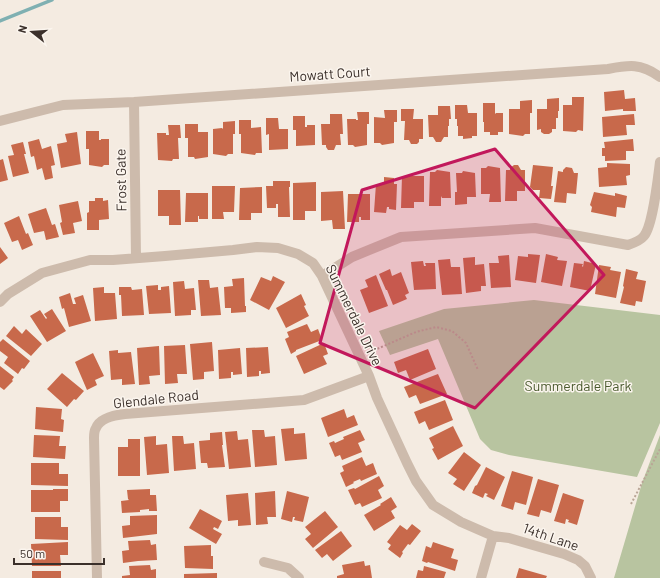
<svg xmlns="http://www.w3.org/2000/svg" width="660" height="578" font-family="Barlow,sans-serif">
<style>
.green{fill:#b8c4a0}
.lines{fill:none;stroke-linecap:round;stroke-linejoin:round}
.stream{stroke:#7fb0b2;stroke-width:3.5}
.building{fill:#c8694b}
.path{stroke:#b9a596;stroke-width:2;stroke-dasharray:2 2;stroke-linecap:butt}
.minor{stroke:#cdbbac;stroke-width:10}
.marked{fill:#c2185b;fill-opacity:0.2;stroke:#c2185b;stroke-width:3;stroke-linejoin:round}
.labels{text-anchor:middle;stroke-width:3;stroke-linejoin:round;paint-order:stroke}
.street-label{font-size:14px;fill:#3b302b;stroke:#fbf5ee}
.park-label{font-size:14px;fill:#4a5a2e;stroke:#fbf5ee}
</style>
<rect width="100%" height="100%" fill="#f4ebe1"/>
<path class="green" d="M534 300 660 315V423L637 477 509 455 491 450 480 439 438 339 390 355 379 331 444 309Z
M660 435V578H614L642 483Z"/>
<g class="lines">
<path class="stream" d="M0 21 52 0"/>
</g>
<path class="building" d="M624 90 625 99 635 98 636 111H623V109L605 111 604 92Z
M572 97H584L583 131 578 130 576 132 563 131V105H572Z
M559 98V111H558V118H556V129H552V132L549 134H544L541 132V129L537 130V109H547V99Z
M532 100V113H530V134H525L523 136 509 134V109H520V101Z
M483 103H495V114L496 113H503V132H498V135H490V132H484V122H483Z
M455 105H467L468 113H477V136H472V138L463 139V136H458V126H457V119H455Z
M438 106H450L451 119H449V126H448V137H444L441 142H436L433 137H429L428 115H438Z
M401 109H414L413 119H423V139H419V142L417 144H411L409 140H404L405 121H401Z
M384 110H397V122H394V143L382 145 380 143H374V117L385 118Z
M357 112H369V124H367V145L355 147 353 145H348L347 119H356V120H358Z
M330 114H342L343 134H340L341 145H336L334 150H328L326 147V145H322L321 124H330Z
M634 114 635 125H626L627 135 603 137 602 117Z
M293 116H305V127H307V125H315V145L296 146V130H293Z
M266 118H278L279 129H288V149L269 150V134L266 135Z
M239 120H251V128L261 127 262 153H256L255 155 241 153V134H239Z
M235 121V134H233V154H228L226 156 213 154V129L222 128 223 129V122Z
M185 124H198V132H208V157L195 159 194 157H188V138H185Z
M168 125H180L181 138H178L179 159H173L172 161 158 160 157 133H166V135H169Z
M86 131H99V140H101V139H109V165H104L102 167 89 165V149H86Z
M77 132 81 164 61 168 57 144 67 142 65 134Z
M39 139 42 149 51 146 55 165 51 166 53 178 45 180 42 168 37 170 34 156 31 157 28 142Z
M633 139 634 151H626V160L605 161V156H602V148H605L604 142Z
M23 142 26 154H24L29 173 13 177 8 156 14 155 11 145Z
M3 159 8 180 0 182V160Z
M607 163 630 164V175L626 176 627 185 599 187 598 168 607 167Z
M514 165H518L521 170H525V191H517V201H505L506 170H510V168Z
M533 165 553 167 551 186H553L551 199 539 198 540 190H533L530 187Z
M488 166 500 168 501 202H489L490 194H481V168H486Z
M566 167 572 168 574 173H578L576 194 567 193 566 203 554 202 558 171 563 172V170Z
M437 170 450 172 451 198H442L441 196V206H429L430 172H435Z
M463 171 475 173 476 197H467V204L455 205V192H457L456 173H462Z
M402 176H424V202H414V208H401Z
M384 177 394 178V184H397L396 210 389 209V207H387L386 213 374 212 376 184H384Z
M273 181H290V187H289L290 217H278V204H276V208H267L266 186H273Z
M316 182V211H305V220H293V183Z
M212 186H235L234 212H223L224 219H212Z
M262 187V213H251V220H239L240 188Z
M158 190H180L181 225H169V216H158Z
M343 191 345 229H333L332 220 321 221V192Z
M594 192 615 196V193L627 196 625 208 617 207 616 217 591 212 592 207 590 205Z
M186 193H208V219H199V216H198V222H185Z
M348 194H370V220H361V217H359V222H347Z
M95 198H103V201L108 200 109 219 99 220V230H87V213L89 212V201H95Z
M78 201 82 221 73 223 75 233 63 235 60 223 62 222 59 205Z
M46 208 52 225 55 224 59 237 46 240 44 231 34 233 28 214Z
M19 216 26 234 28 233 33 245 22 250 18 240 12 242 4 223Z
M0 247 8 258 0 264Z
M528 254 540 255 536 283 515 280 518 256 528 257Z
M546 254 558 257 557 260 567 261 562 286 541 282Z
M509 255 511 287 491 288 489 263H499L498 256Z
M475 257V265L484 264 486 286H481V291L466 293 463 258Z
M450 259 451 267H460L462 294 442 295 438 260Z
M423 261 424 266H426L425 263H435L436 289 414 290 411 262Z
M584 261 596 264 590 291 570 287 574 263 583 264 582 266 583 267Z
M599 265 611 267 610 270 621 272 616 298 595 294Z
M390 269 392 276 401 272 409 293 405 295 407 299 393 305 387 290H386L379 274Z
M626 269 638 272 636 279 646 281 642 302 636 301 635 306 620 303 624 287 623 286Z
M376 275 388 306 369 313 360 290 368 287 365 280Z
M273 276 285 282 269 310 250 300 261 277 271 281Z
M244 278 245 306H246V312L231 313V308H225L224 287 233 286 232 279Z
M198 280H209L210 288 218 287 221 315 201 316Z
M184 281 185 289 194 288 196 310H191V315L175 316 173 282Z
M158 285V290H161V287L169 286 171 313 149 314 146 286Z
M104 287V293H115L117 319 95 321 93 288Z
M119 287H131L132 290 142 289 144 315 122 316 121 295H119Z
M70 293 73 304H76L74 298 83 295 91 321 69 327 64 308 62 309 59 297Z
M301 294 306 305 304 306 309 316 286 328 276 308Z
M52 309 66 331 47 342 30 316 40 310 46 319 47 318 44 314Z
M307 324 311 332 318 329 322 340 296 350V351L291 354 285 339 289 337 287 332Z
M14 326 22 334 26 329 42 344 31 356 6 336Z
M3 339 30 361 24 369 22 368 18 374 4 363 8 357 0 351V342Z
M212 342 214 371 204 372V379L193 380 190 344Z
M324 343 328 354 323 356 327 364 304 374 296 356Z
M185 345 187 374H177L178 383 165 384 164 346Z
M159 346 160 375 149 376 150 384 139 385 137 348Z
M268 347 270 373 261 374V371H259V376L247 377 246 348Z
M240 348 242 374 233 375V372H231V378L219 379 218 350Z
M428 349 436 369 410 380 406 370 398 373 394 362Z
M118 350V353L131 352 135 384 122 385V379L111 380 109 351Z
M93 353 104 376 95 380 97 385 87 390 75 362Z
M0 366 14 377 12 380 13 381 4 390 0 387Z
M62 373 84 391 76 400 74 399 67 407 47 389Z
M438 374 447 394 420 404 416 395 409 398 404 387Z
M445 400 453 420 429 430 425 421 419 424 414 412Z
M36 407 62 409 61 419 64 420 63 432 35 429Z
M344 409 347 418 354 415 358 425 328 437 321 418Z
M453 426 463 446 438 460 432 449 434 448 429 438Z
M294 428V434L305 433 307 459 285 461 281 429Z
M252 430H264L265 437 275 436 277 465 255 467Z
M360 430 365 440 358 443 362 452 342 460 340 455 335 457 329 443 334 441 335 443 344 439 343 437Z
M237 431 238 440 248 439 251 467 229 469 225 432Z
M222 432 223 445H222L225 467 208 468 207 463H201L199 441 210 440V433Z
M34 435 60 436 59 446H66L65 459 33 457Z
M156 436V445L167 444 169 473 147 475 144 437Z
M172 436H183L184 444 194 443 196 469 174 471Z
M128 439H140V476H118V447H128Z
M464 452 481 465 464 491 453 484 457 479 448 473Z
M362 457 366 466 373 463 377 474 361 481 360 479 353 482 354 483 346 487 340 473 344 471 342 466Z
M31 463H59V474H68V486L31 485Z
M486 467 505 477 494 500 486 496 488 494 485 493 483 498 472 493 475 486 477 485Z
M512 471 533 477 526 505 515 502 513 510 501 506Z
M379 476 384 486 378 490 382 498 362 507 360 503 355 505 348 490 354 488 355 489Z
M538 479 559 485 551 513 541 510 539 517 527 514Z
M53 489H68V501H60V512H31V490H53Z
M150 489V495H156L157 511H149V509L140 510V512L122 513 121 501 129 500 128 499 127 490Z
M275 491 276 517H267L268 524 256 525 255 493Z
M287 491 309 497 303 522 294 520 295 517H293L292 522 281 519Z
M248 493 251 525 238 526V520L228 521 226 495Z
M563 493 584 500 577 525 568 522 569 520 566 519 565 524 554 521Z
M391 497 397 507 391 511 395 518 374 531 364 515 381 505 380 504Z
M200 509 222 521 218 529 214 527 213 529 222 534 216 544 189 528Z
M325 511 338 527 313 548 305 539 311 534 305 527Z
M157 515V534L123 538 122 526 130 525V516Z
M35 517H61V527H68V540L35 539Z
M412 524 421 531 410 545 408 544 402 552 403 553 400 558 388 549 391 545 387 542 400 525 407 530Z
M341 531 352 546 333 561 327 554 322 558 315 550Z
M150 540 151 545 156 544 157 560 138 561 123 563 122 551 129 550 128 541Z
M68 542V555H60L61 566H32L31 544Z
M433 542 454 549 451 558 458 560 455 571 428 562 427 563 422 561 426 546 431 548Z
M211 545V556H213V569L185 568 184 546Z
M364 561 365 566 370 565 372 578H337V576L344 574 342 565Z
M150 565 151 570 156 569V578H122V576L130 575 129 566Z
M424 566 446 572 444 578H416L418 570 423 571Z
M519 568 547 576 546 578H516Z
M32 571H61V578H32Z
M217 573V578H184V574Z"/>
<g class="lines">
<path class="path" d="M370 352 416 332 436 327 452 331 466 343 478 370
M631 504 660 449"/>
<path class="minor" d="M134 102 136 258
M0 121 63 105 134 102 608 69C629 65 641 63 660 77
M322 276 352 257 401 237 535 228 628 245C634 243 640 241 644 236 653 225 658 177 660 162
M0 302 8 294 42 273 90 260H113L165 256 233 250 257 247 278 248 298 254 313 263 322 276 369 376 377 398 407 463 416 481 433 505 461 522 493 536 509 538 564 554 578 560 585 566 591 578
M264 562 288 568 299 578
M97 578 94 438C94 435 94 431 96 428 100 418 115 415 125 414L304 400 369 376
M481 578 493 536"/>
</g>
<path class="marked" d="M495 149 604 275 475 408 320 343 362 190Z"/>
<g class="labels">
<g class="street-label">
<text transform="translate(330 74) rotate(-4)" y="5">Mowatt Court</text>
<text transform="translate(121 180) rotate(-91)" y="5">Frost Gate</text>
<text transform="translate(354 315) rotate(64)" y="5">Summerdale Drive</text>
<text transform="translate(156 399) rotate(-6)" y="5">Glendale Road</text>
<text transform="translate(551 537) rotate(19)" y="5">14th Lane</text>
</g>
<g class="park-label">
<text x="578" y="391">Summerdale Park</text>
</g>
</g>
<g transform="translate(32 32) rotate(287)" stroke="#fbf5ee" stroke-width="3" paint-order="stroke">
<path d="M0-3L7 15L0 10L-7 15Z" fill="#3b302b"/>
<text y="-6" font-size="11" font-weight="bold" text-anchor="middle" fill="#3b302b">N</text>
</g>
<path d="M14 558v6h90v-6" fill="none" stroke="#3b302b" stroke-width="2"/>
<text x="20" y="558" font-size="12" fill="#3b302b" stroke="#fbf5ee" stroke-width="3" paint-order="stroke">50 m</text>
</svg>
